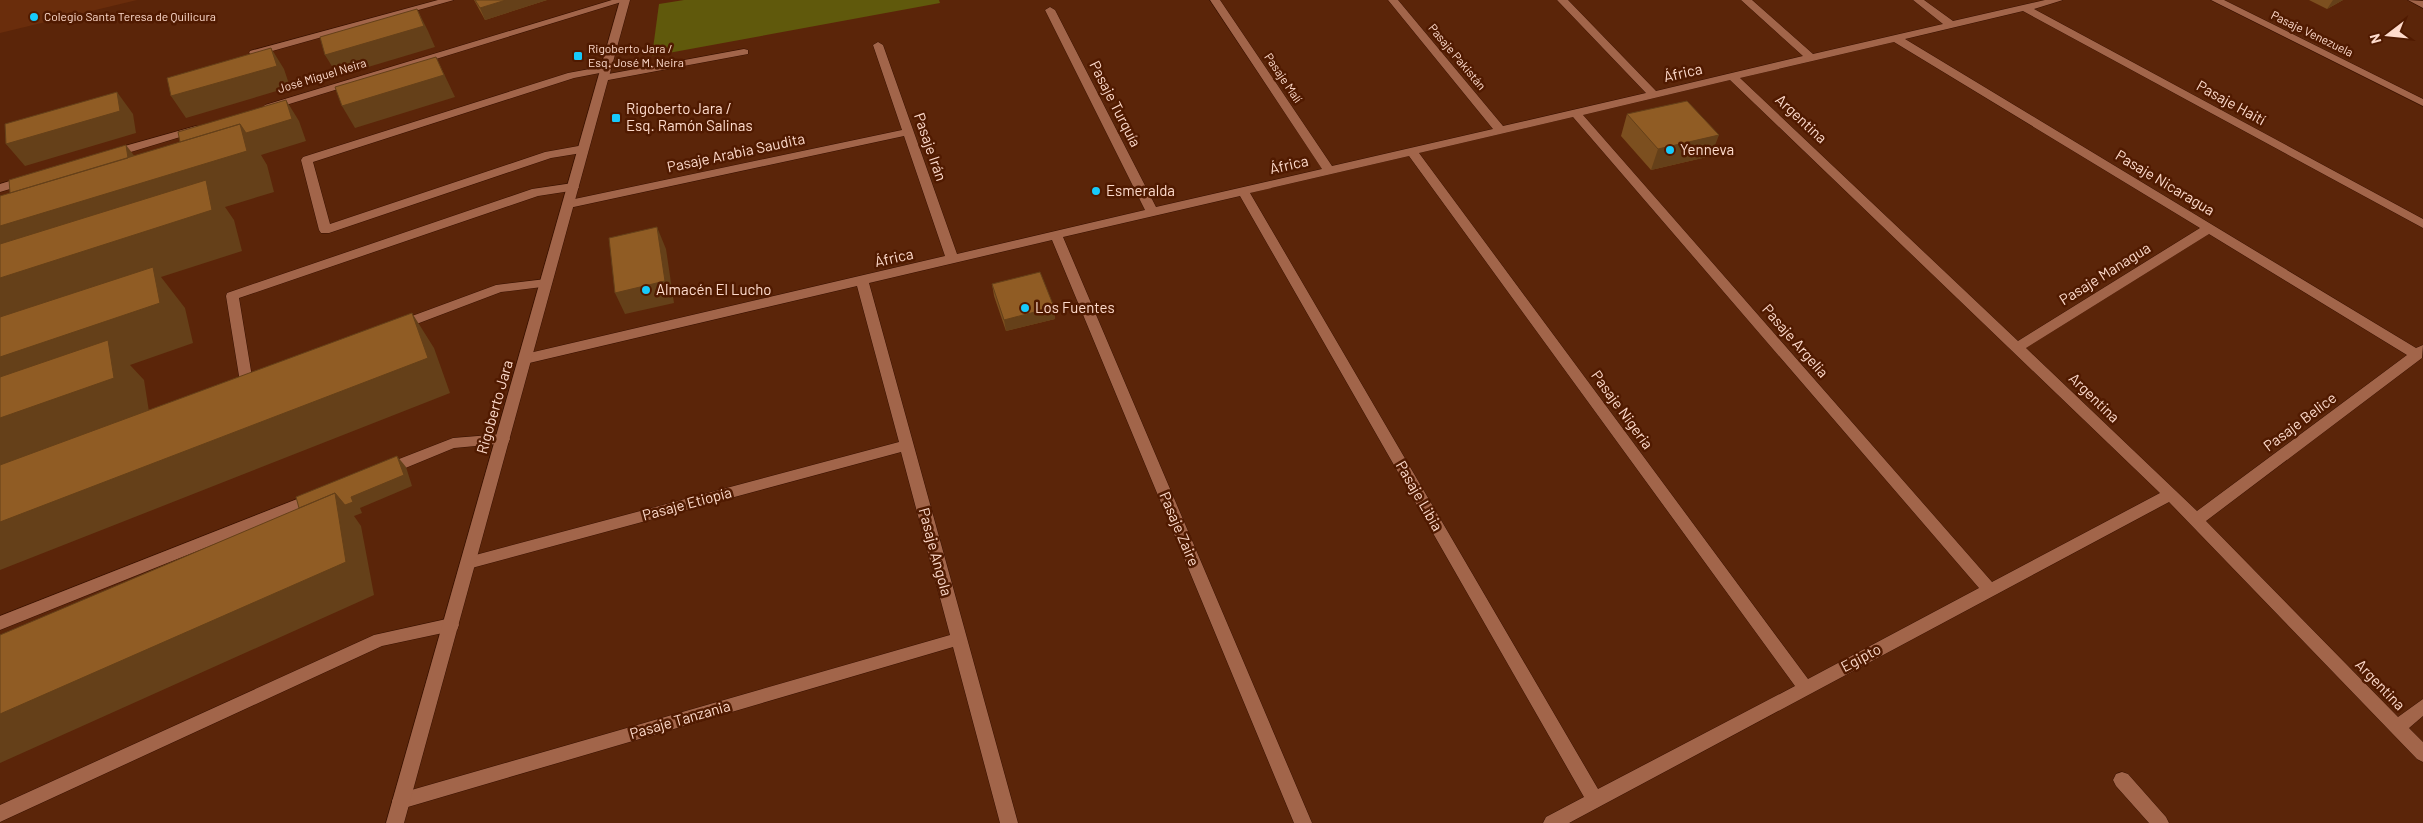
<svg xmlns="http://www.w3.org/2000/svg" width="2423" height="823" font-family="Barlow,sans-serif">
<style>
.built{fill:#6a2d0c}
.green{fill:#60590c}
.lines{fill:none;stroke-linecap:round;stroke-linejoin:round}
.service-casing{stroke:#391100;stroke-width:1}
.minor-casing{stroke:#391100;stroke-width:1}
.tertiary-casing{stroke:#391100;stroke-width:1}
.service{fill:#a2654a;fill-rule:evenodd}
.minor{fill:#a2654a;fill-rule:evenodd}
.tertiary{fill:#a2654a;fill-rule:evenodd}
.wall{fill:#7c4f1f}
.shaded-wall{fill:#654019}
.building{fill:#905c24;stroke:#654019}
.poi-dot{fill:#17cafb;stroke:#501a00;stroke-width:2}
.labels{text-anchor:middle;stroke-width:5;stroke-linejoin:round;paint-order:stroke}
.far-poi-label{font-size:12px;fill:#fedbcc;stroke:#501a00;text-anchor:start}
.far-street-label{font-size:12px;fill:#fedbcc;stroke:#501a00}
.street-label{font-size:15px;fill:#fedbcc;stroke:#501a00}
.poi-label{font-size:15px;fill:#fedbcc;stroke:#501a00;text-anchor:start}
</style>
<rect width="100%" height="100%" fill="#5b2509"/>
<path class="built" d="M0 0H137L0 33Z"/>
<path class="green" d="M684 0H939L940 3 652 56 659 4Z"/>
<g class="lines">
<g class="service-casing">
<path id="service" d="M438 0H454L258 55 254 56 249 53 250 51Z
M606 66 610 67V71L574 78 313 162 330 224 545 152 584 145 588 146V152L551 158 329 233H321L319 230 301 160 303 157 568 73Z
M573 183 579 187 577 190 538 196 239 298 252 377H259L261 381 259 385 246 389 241 388 226 296 227 293 532 189Z
M546 279 552 283 550 286 501 292 398 331 392 326 393 323 496 285Z
M503 434 508 435 510 439 508 443 454 448 386 476 381 474 379 470 381 466 453 438Z
M315 492 320 494 322 498 320 502 0 630V616Z
M451 618 457 620 459 625 457 630 382 646 0 822V805L374 635Z"/>
</g>
<g class="minor-casing">
<path id="minor" d="M612 0H628L273 109 269 110 263 107 265 105Z
M1210 0H1220L1332 166 1493 129 1388 0H1398L1503 126 1646 93 1557 0H1568L1656 91 1803 56 1741 0H1752L1813 54 1943 24 1913 0H1924L1953 21 2045 0H2063L2034 9 2423 219V228L2023 11 1905 39 2416 348 2423 345 2422 358 2206 521 2398 717 2423 699V716L2409 728 2423 742V762L2417 759 2169 502 1569 823H1543L1546 817 1584 797 1240 196 1063 237 1312 823H1294L1052 240 869 283 1018 823H1000L953 647 401 809 395 807 392 801 395 795 401 793 950 635 901 452 468 569 463 567 460 563 463 559 468 557 899 442 857 286 525 364 518 359 525 354 945 256 904 136 569 208 563 204 565 201 902 130 873 45 878 42 883 45 957 254 1145 210 1045 10 1050 7 1055 10 1156 207 1322 169ZM1894 42 2200 228 2018 341 1740 78ZM1730 80 2160 493 1992 582 1583 115ZM1573 117 1979 588 1808 679 1419 153ZM1409 156 1795 686 1598 789 1250 193ZM2209 234 2407 355 2197 511 2026 348Z
M2211 0H2224L2423 99V106Z
M2408 0 2423 1V8Z
M744 49 748 50V54L603 81 598 78 603 75Z
M196 126 202 129 200 131 111 158 105 154 107 151Z
M26 176 30 177 32 180 30 183 0 192V184Z
M2122 772 2128 774 2166 817 2169 823H2149L2116 786 2113 780 2116 774Z"/>
</g>
<g class="tertiary-casing">
<path id="tertiary" d="M620 0H630L404 823H386Z"/>
</g>
<use href="#service" class="service"/>
<use href="#minor" class="minor"/>
<use href="#tertiary" class="tertiary"/>
</g>
<path class="wall" d="M474 0H547L485 20Z
M2309 0H2343L2327 9Z
M1627 114 1711 156 1651 170 1621 136Z
M992 284 1054 307 1055 319 1006 331 994 296Z"/>
<path class="shaded-wall" d="M506 0H547L485 20 480 8Z
M2333 0H2343L2327 9Z
M417 9 428 31 435 47 338 76 325 55Z
M271 48 284 69 290 87 186 118 171 96Z
M436 57 455 97 355 128 342 106Z
M117 92 133 114 136 133 25 166 6 144Z
M286 100 299 121 306 141 261 155 267 165 274 192 225 207 234 220 242 251 161 277 185 308 193 343 130 365 144 380 150 418 0 472V226L126 145 142 166 240 124Z
M1719 135 1711 156 1651 170 1658 149Z
M657 227 666 249 674 303 625 314 615 293Z
M1054 307 1055 319 1006 331 1004 320Z
M412 313 434 348 450 393 0 570V522Z
M397 456 406 467 412 486 360 508 362 513 354 516 361 526 374 595 0 763V714L335 493 351 497Z"/>
<path class="building" d="M475 0H506L480 8Z
M417 9 424 26 325 55 320 37Z
M271 48 277 66 171 96 167 78Z
M436 57 444 75 342 106 335 87Z
M117 92 120 111 6 144 5 124Z
M286 100 292 119 246 133 240 124 180 142 178 132Z
M1687 101 1719 135 1658 149 1627 114Z
M240 124 247 151 0 226V196Z
M126 145 128 158 10 193 9 180Z
M206 180 212 210 0 278V244Z
M657 227 665 281 615 293 609 238Z
M153 267 160 303 0 357V317Z
M1040 272 1054 307 1004 320 992 284Z
M412 313 428 358 0 522V465Z
M108 340 114 378 0 418V377Z
M397 456 404 475 351 497 353 502 345 505 335 493 299 508 296 497Z
M335 493 346 562 0 714V635Z"/>
<g class="poi-dot">
<circle cx="34" cy="17" r="5"/>
<rect x="573" y="51" width="10" height="10" rx="2.5"/>
<rect x="611" y="113" width="10" height="10" rx="2.5"/>
<circle cx="1670" cy="150" r="5"/>
<circle cx="1096" cy="191" r="5"/>
<circle cx="646" cy="290" r="5"/>
<circle cx="1025" cy="308" r="5"/>
</g>
<g class="labels">
<g class="far-poi-label">
<text x="44" y="21">Colegio Santa Teresa de Quilicura</text>
<text x="588" y="53">Rigoberto Jara /<tspan x="588" dy="14">Esq. José M. Neira</tspan></text>
</g>
<g class="far-street-label">
<text transform="translate(2312 34) rotate(26)" y="4">Pasaje Venezuela</text>
<text transform="translate(1457 57) rotate(50)" y="4">Pasaje Pakistán</text>
<text transform="translate(322 76) rotate(-17)" y="4">José Miguel Neira</text>
<text transform="translate(1283 78) rotate(56)" y="4">Pasaje Malí</text>
</g>
<g class="street-label">
<text transform="translate(1683 73) rotate(-13)" y="5">África</text>
<text transform="translate(2231 103) rotate(29)" y="5">Pasaje Haití</text>
<text transform="translate(1115 104) rotate(63)" y="5">Pasaje Turquía</text>
<text transform="translate(1801 119) rotate(43)" y="5">Argentina</text>
<text transform="translate(930 147) rotate(71)" y="5">Pasaje Irán</text>
<text transform="translate(736 153) rotate(-12)" y="5">Pasaje Arabia Saudita</text>
<text transform="translate(1289 165) rotate(-13)" y="5">África</text>
<text transform="translate(2165 183) rotate(31)" y="5">Pasaje Nicaragua</text>
<text transform="translate(894 258) rotate(-13)" y="5">África</text>
<text transform="translate(2105 274) rotate(-32)" y="5">Pasaje Managua</text>
<text transform="translate(1795 341) rotate(49)" y="5">Pasaje Argelia</text>
<text transform="translate(2094 398) rotate(44)" y="5">Argentina</text>
<text transform="translate(495 407) rotate(-74)" y="5">Rigoberto Jara</text>
<text transform="translate(1622 410) rotate(54)" y="5">Pasaje Nigeria</text>
<text transform="translate(2300 422) rotate(-37)" y="5">Pasaje Belice</text>
<text transform="translate(1419 496) rotate(60)" y="5">Pasaje Libia</text>
<text transform="translate(687 504) rotate(-15)" y="5">Pasaje Etiopía</text>
<text transform="translate(1179 529) rotate(67)" y="5">Pasaje Zaire</text>
<text transform="translate(935 552) rotate(75)" y="5">Pasaje Angola</text>
<text transform="translate(1861 658) rotate(-28)" y="5">Egipto</text>
<text transform="translate(2380 685) rotate(46)" y="5">Argentina</text>
<text transform="translate(680 720) rotate(-16)" y="5">Pasaje Tanzania</text>
</g>
<g class="poi-label">
<text x="626" y="114">Rigoberto Jara /<tspan x="626" dy="17">Esq. Ramón Salinas</tspan></text>
<text x="1680" y="155">Yenneva</text>
<text x="1106" y="196">Esmeralda</text>
<text x="656" y="295">Almacén El Lucho</text>
<text x="1035" y="313">Los Fuentes</text>
</g>
</g>
<g transform="translate(2388 35) rotate(254)" stroke="#501a00" stroke-width="4" paint-order="stroke">
<path d="M0-4L9 19L0 12L-9 19Z" fill="#fedbcc"/>
<text y="-8" font-size="14" font-weight="bold" text-anchor="middle" fill="#fedbcc">N</text>
</g>
</svg>
